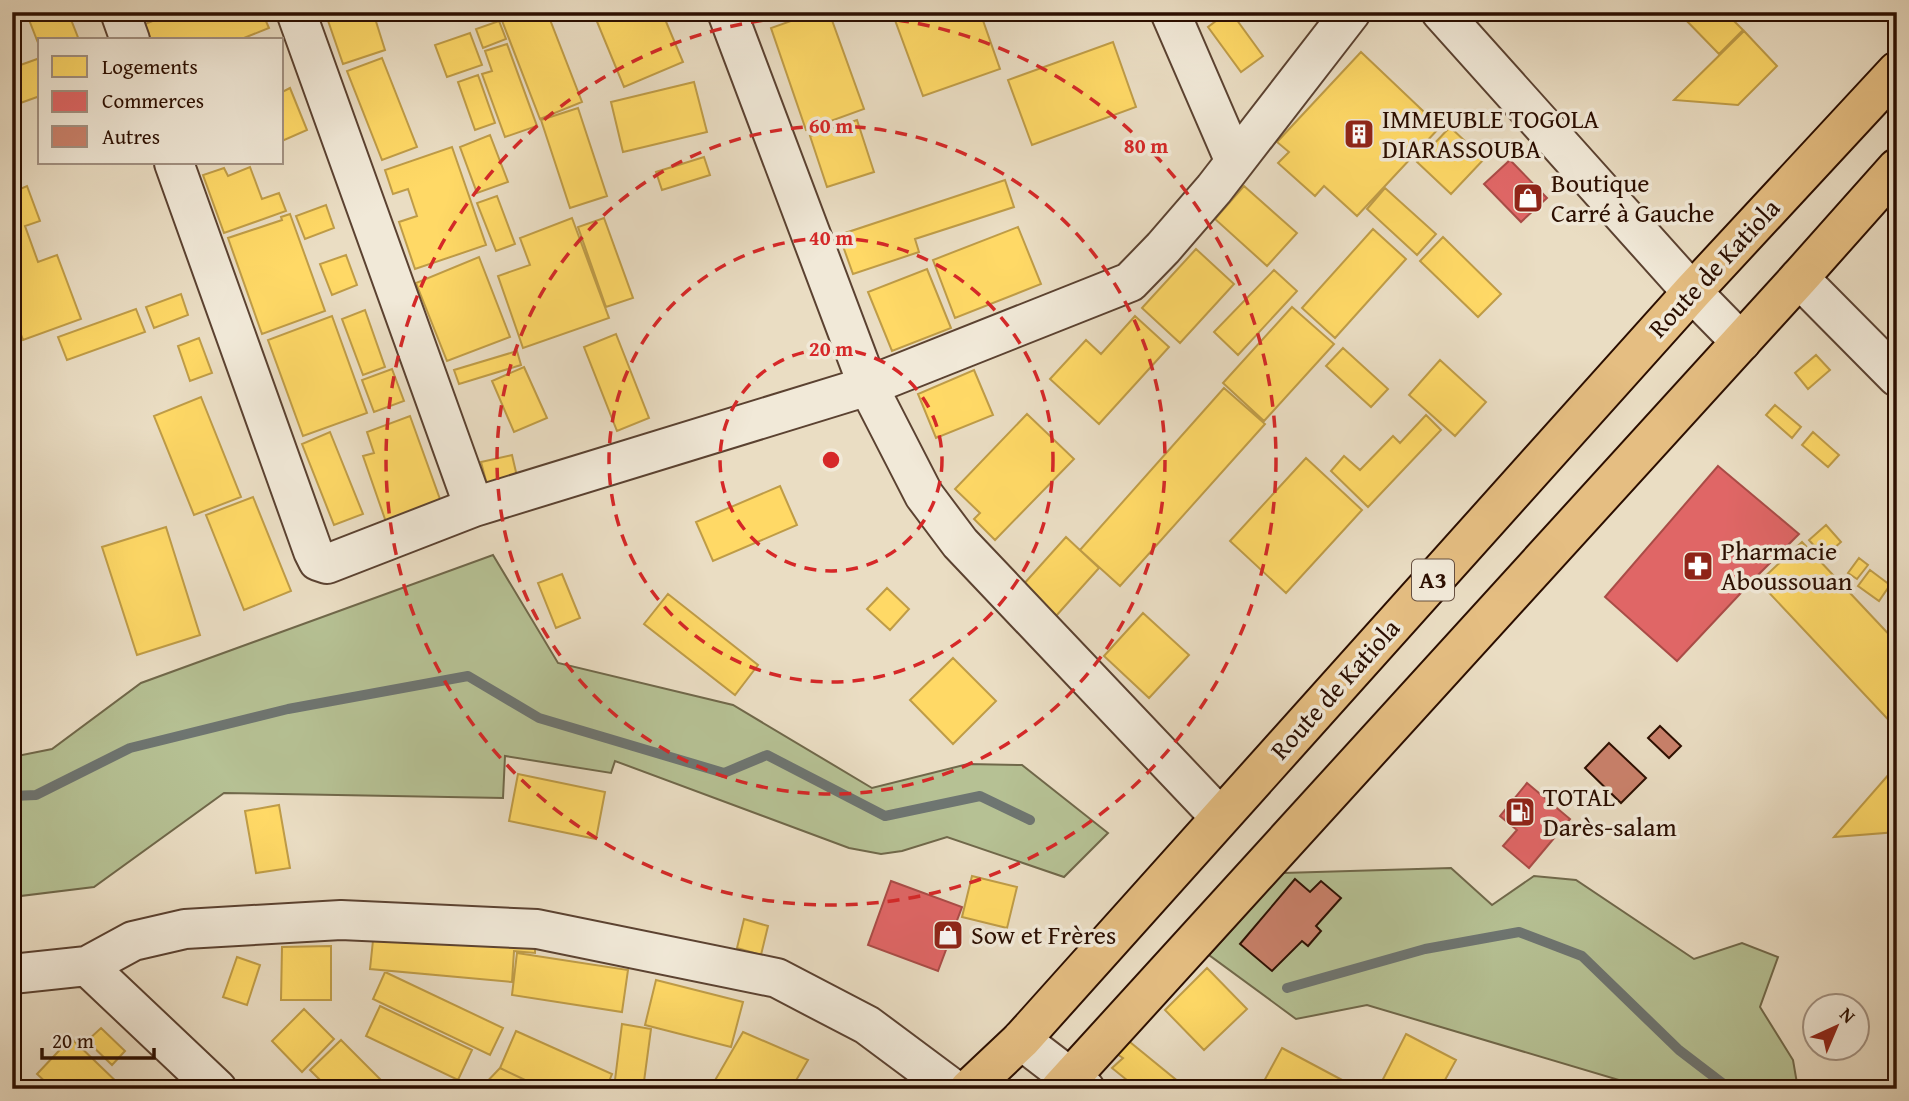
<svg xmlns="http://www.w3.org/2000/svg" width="1909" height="1101" font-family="'Gentium Book Plus',serif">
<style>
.green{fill:#b6c194;stroke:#70684a;stroke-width:2}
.homes{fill:#ffd966;stroke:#bf9c47;stroke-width:2}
.shops{fill:#e06666;stroke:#aa4c47;stroke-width:2}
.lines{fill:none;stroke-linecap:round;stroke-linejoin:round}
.stream{stroke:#6e7571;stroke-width:10}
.building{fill:#ca816b;stroke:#2b0e00;stroke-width:2}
.minor-casing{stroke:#5b4231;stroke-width:42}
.tertiary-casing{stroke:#5b4231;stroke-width:42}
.trunk-casing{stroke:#2b0e00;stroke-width:42}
.minor{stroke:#f1e9d8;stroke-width:38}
.tertiary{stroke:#f1e9d8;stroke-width:38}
.trunk{stroke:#e5be82;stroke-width:38}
.ring{fill:none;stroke:#d62828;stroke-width:3.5;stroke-dasharray:12 9}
.labels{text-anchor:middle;stroke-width:7;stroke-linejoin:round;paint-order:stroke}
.shield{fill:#f1e9d8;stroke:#665041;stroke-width:2}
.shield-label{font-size:24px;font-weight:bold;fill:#2b0e00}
.poi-label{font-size:26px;fill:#2b0e00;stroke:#f1e9d8;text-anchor:start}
.street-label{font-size:26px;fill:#2b0e00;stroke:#f1e9d8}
.centre{fill:#d62828;stroke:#f1e9d8;stroke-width:3.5}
.ring-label{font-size:21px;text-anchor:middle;font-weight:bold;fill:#d62828;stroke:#f1e9d8;stroke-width:7;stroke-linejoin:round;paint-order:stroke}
</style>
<rect width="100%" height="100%" fill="#eaddc3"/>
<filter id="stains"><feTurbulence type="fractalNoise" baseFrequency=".00286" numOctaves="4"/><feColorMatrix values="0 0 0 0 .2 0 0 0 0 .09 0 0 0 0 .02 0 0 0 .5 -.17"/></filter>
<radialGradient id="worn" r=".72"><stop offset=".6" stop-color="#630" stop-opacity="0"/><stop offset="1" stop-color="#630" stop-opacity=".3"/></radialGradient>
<path class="green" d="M493 555 558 663 733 705 872 788 968 764 1022 765 1108 833 1064 877 947 837 902 851 881 854 849 848 615 761 611 773 505 756 503 798 224 793 94 887 12 897V757L52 749 141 683Z
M1451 868 1492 905 1534 876 1576 880 1694 959 1742 943 1778 957 1760 1007 1793 1060 1798 1089H1649L1367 1005 1296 1019 1209 955 1283 873Z"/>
<path class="homes" d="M26 12H68L79 40H40V48Z
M175 12H262L269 28 239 40H151L145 24Z
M325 12H373L385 50 343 64Z
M517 12H547L582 102 540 119 501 18Z
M593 12H662L683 62 624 87Z
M816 12H829L864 109 806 130 771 28Z
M892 12H980L1000 69 923 96Z
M1228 12H1231L1263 56 1241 72 1208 27Z
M1678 12H1725L1743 30 1719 54Z
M499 21 506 39 483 48 476 29Z
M1744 31 1777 66 1738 105 1674 100Z
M470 33 482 65 447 77 435 45Z
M1113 42 1136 107 1032 145 1008 80Z
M507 44 537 126 505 137 482 74 492 71 485 51Z
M1361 52 1440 127 1357 216 1324 186 1315 196 1278 163 1289 152 1277 142Z
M40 58V96L12 106V68Z
M382 58 417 147 382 160 347 71Z
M478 75 495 123 475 130 458 82Z
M694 82 707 132 623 152 611 102Z
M290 88 307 130 282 141V92Z
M578 108 607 196 570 208 541 120Z
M857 120 874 172 827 187 810 136Z
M1450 127 1484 159 1451 194 1417 162Z
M490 135 508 182 477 193 460 147Z
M452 147 486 245 415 269 399 222 417 216 408 189 393 194 385 170Z
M704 157 710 175 662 190 656 172Z
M250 167 262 199 279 193 286 211 224 233 203 175 224 168 228 176Z
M12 176 18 190 27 186 40 221 25 226 38 262 57 255 81 319 23 340 12 310Z
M1005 180 1014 207 915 239 919 252 853 274 839 235Z
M1244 186 1297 233 1267 266 1215 219Z
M1385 188 1436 234 1417 255 1367 209Z
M497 196 515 244 496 251 477 203Z
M326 205 334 228 305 239 296 216Z
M290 214 325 311 262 334 228 238 282 220 281 217Z
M572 218 609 318 523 348 498 276 530 265 520 238Z
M604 218 633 298 606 307 578 227Z
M1018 227 1041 284 955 318 933 260Z
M1373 229 1406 259 1335 338 1302 308Z
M1443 237 1501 294 1478 317 1420 261Z
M1196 249 1234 284 1180 343 1142 308Z
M346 255 357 285 332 295 320 264Z
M479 257 510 337 447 361 416 283Z
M927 269 951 328 892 351 868 292Z
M1274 270 1297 291 1238 355 1214 332Z
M181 294 188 315 154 328 146 307Z
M1292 307 1334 344 1264 421 1223 383Z
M136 309 145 332 67 360 58 337Z
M365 310 385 367 363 375 342 319Z
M332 316 367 413 303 436 268 340Z
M1135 316 1169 347 1099 424 1050 379 1086 340 1101 354Z
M616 334 649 418 617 431 584 347Z
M199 338 212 373 190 381 178 346Z
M1343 348 1388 389 1371 407 1326 366Z
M517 351 521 365 459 384 454 370Z
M1816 355 1830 370 1808 389 1795 373Z
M1440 360 1486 402 1455 436 1409 395Z
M524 367 547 418 514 432 492 381Z
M392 369 404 401 374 412 362 380Z
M974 370 993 415 936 438 918 394Z
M1224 388 1265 424 1120 586 1080 550Z
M201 397 241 497 194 515 154 416Z
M1775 405 1801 427 1792 438 1766 415Z
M1027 414 1074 459 995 540 974 519 980 513 955 489Z
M1426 415 1441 430 1368 507 1331 471 1344 456 1360 470 1393 436 1400 443Z
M410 416 441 502 386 522 363 456 374 453 367 432Z
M330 432 363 514 334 525 302 444Z
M1813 432 1839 455 1828 467 1802 445Z
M512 455 519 485 489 492 481 462Z
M1306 458 1362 510 1286 593 1230 541Z
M780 486 797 525 713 561 696 522Z
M253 497 291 591 244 610 206 515Z
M1826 525 1841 542 1824 557 1809 540Z
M166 527 200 635 137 655 102 547Z
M1066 537 1099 568 1056 616 1022 586Z
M1802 542 1897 643V729L1759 582Z
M1859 558 1868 565 1857 579 1848 573Z
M1870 570 1890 585 1879 601 1858 586Z
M562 574 580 618 556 628 538 583Z
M887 588 909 609 890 630 867 609Z
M668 594 758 665 735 695 644 624Z
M1143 613 1189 655 1149 698 1104 656Z
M953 658 996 701 953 744 910 700Z
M1897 765V832L1834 837Z
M518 774 605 792 596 839 509 821Z
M279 805 290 868 256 873 245 811Z
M972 876 1017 887 1007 928 962 917Z
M744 919 768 926 761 955 737 948Z
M374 931 535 945V953L514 951 512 982 370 969Z
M331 946V1000H281L282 947Z
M517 953 628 970 622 1012 512 995Z
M237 957 260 965 247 1005 223 997Z
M1207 968 1247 1009 1204 1050 1165 1010Z
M385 972 503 1028 490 1055 373 999Z
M656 980 743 1002 731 1047 645 1025Z
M380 1006 472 1050 458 1080 366 1036Z
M304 1009 334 1039 302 1072 272 1041Z
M622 1024 651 1029 643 1089 614 1088Z
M101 1028 125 1051 112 1065 87 1041Z
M516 1031 612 1074 606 1089H544L500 1068Z
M743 1032 808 1060 791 1089H710Z
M1406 1034 1456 1060 1440 1089H1378Z
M71 1038 124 1089H53L37 1074Z
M1125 1038 1180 1083 1175 1089H1138L1112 1068 1123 1058 1114 1052Z
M341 1040 380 1079 371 1089H329L310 1070Z
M1282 1048 1359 1089H1274L1263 1083Z
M500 1068 544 1089H480Z"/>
<path class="shops" d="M1510 160 1547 198 1521 222 1484 184Z
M1718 466 1799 534 1754 579 1677 661 1605 597Z
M1527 783 1570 819 1529 868 1503 846 1517 830 1500 816Z
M891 881 962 907 938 971 868 945Z"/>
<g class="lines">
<path class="stream" d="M12 796 36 795 130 748 288 709 468 676 539 718 724 773 767 755 885 816 980 796 1030 820
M1287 988 1425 949 1519 932 1582 956 1679 1050 1730 1089"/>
</g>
<path class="building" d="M1660 726 1681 746 1669 758 1648 738Z
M1609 743 1646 778 1621 803 1585 768Z
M1295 879 1310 892 1321 881 1341 898 1316 926 1321 931 1308 946 1302 941 1272 971 1240 944Z"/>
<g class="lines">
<g class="minor-casing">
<path id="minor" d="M120 12 130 40
M296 12 474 507
M727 12 868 386 924 495 960 543 1220 817
M1170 12 1235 162
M174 163 313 551 318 561 327 564 474 507 868 386 1130 282 1163 248 1214 189 1351 12
M1799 278 1897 377
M87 966 217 1089
M12 974 87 966 133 941 185 929 341 920 537 929 777 978 867 1025 953 1089
M1021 1040 1085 1089"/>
</g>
<g class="tertiary-casing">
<path id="tertiary" d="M1441 12 1692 292 1741 342"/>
</g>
<g class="trunk-casing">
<path id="trunk" d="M969 1089 1021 1040 1692 292 1897 71
M1060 1089 1799 278 1897 168"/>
</g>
<use href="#minor" class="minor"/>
<use href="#tertiary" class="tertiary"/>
<use href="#trunk" class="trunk"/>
</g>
<g class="ring">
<circle cx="831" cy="460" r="111"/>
<circle cx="831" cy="460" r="222"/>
<circle cx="831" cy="460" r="334"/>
<circle cx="831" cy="460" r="445"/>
</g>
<defs>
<g id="building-square" transform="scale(1.575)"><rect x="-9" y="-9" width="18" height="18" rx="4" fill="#8f2418" stroke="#f1e9d8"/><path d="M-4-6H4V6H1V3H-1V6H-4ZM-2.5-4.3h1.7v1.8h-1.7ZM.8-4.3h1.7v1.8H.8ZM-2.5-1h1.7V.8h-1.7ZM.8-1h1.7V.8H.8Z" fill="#fff"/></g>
<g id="shop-square" transform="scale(1.575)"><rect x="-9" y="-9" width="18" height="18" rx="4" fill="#8f2418" stroke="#f1e9d8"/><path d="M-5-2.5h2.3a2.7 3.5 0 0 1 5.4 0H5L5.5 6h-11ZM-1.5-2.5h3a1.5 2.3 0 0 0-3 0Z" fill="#fff"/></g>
<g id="pharmacy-square" transform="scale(1.575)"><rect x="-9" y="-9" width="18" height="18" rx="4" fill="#8f2418" stroke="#f1e9d8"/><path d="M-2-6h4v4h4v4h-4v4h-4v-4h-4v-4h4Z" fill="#fff"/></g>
<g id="fuel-square" transform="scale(1.575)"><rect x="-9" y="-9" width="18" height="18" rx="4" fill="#8f2418" stroke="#f1e9d8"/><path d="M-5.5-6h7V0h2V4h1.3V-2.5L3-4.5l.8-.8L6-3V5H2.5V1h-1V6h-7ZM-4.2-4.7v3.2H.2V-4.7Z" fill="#fff"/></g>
</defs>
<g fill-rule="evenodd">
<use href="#building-square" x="1359" y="134"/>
<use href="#shop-square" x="1528" y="198"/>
<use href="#pharmacy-square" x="1698" y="566"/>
<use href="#fuel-square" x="1520" y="812"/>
<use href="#shop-square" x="948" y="935"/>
</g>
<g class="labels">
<rect class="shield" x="1412" y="559.5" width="42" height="41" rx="5"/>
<g class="shield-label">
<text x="1433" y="588">A3</text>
</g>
<g class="poi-label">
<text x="1382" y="128">IMMEUBLE TOGOLA<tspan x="1382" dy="30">DIARASSOUBA</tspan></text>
<text x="1551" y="192">Boutique<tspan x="1551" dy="30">Carré à Gauche</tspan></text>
<text x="1721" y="560">Pharmacie<tspan x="1721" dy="30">Aboussouan</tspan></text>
<text x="1543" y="806">TOTAL<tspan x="1543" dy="30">Darès-salam</tspan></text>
<text x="971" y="944">Sow et Frères</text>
</g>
<g class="street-label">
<text transform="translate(1714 268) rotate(-47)" y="9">Route de Katiola</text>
<text transform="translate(1335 689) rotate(-48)" y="9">Route de Katiola</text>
</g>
</g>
<circle cx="831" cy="460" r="10" class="centre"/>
<g class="ring-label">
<text x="831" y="133">60 m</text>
<text x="1146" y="153">80 m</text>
<text x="831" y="245">40 m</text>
<text x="831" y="356">20 m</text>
</g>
<rect width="1909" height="1101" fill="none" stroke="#eaddc3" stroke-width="42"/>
<rect x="14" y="14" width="1881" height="1073" fill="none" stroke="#2b0e00" stroke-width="3.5"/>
<rect x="21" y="21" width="1867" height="1059" fill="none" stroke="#2b0e00" stroke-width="2"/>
<rect x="38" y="38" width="245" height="126" fill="#f1e9d8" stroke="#a29182" stroke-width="2"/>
<rect x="52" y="56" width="35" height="21" fill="#ffd966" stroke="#a29182" stroke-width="2"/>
<text x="102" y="74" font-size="21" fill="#2b0e00">Logements</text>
<rect x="52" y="91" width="35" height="21" fill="#e06666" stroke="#a29182" stroke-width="2"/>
<text x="102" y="108" font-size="21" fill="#2b0e00">Commerces</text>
<rect x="52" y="126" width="35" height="21" fill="#ca816b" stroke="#a29182" stroke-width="2"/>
<text x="102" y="144" font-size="21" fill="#2b0e00">Autres</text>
<g transform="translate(1836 1027) rotate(44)"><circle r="33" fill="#f1e9d8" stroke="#a29182" stroke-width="2"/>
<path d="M0-5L12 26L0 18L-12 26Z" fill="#8f2418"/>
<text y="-10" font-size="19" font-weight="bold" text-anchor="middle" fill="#2b0e00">N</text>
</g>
<path d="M42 1048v10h112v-10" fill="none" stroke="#2b0e00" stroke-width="3.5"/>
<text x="52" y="1048" font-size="21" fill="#2b0e00" stroke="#f1e9d8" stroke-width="5" paint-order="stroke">20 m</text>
<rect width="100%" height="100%" filter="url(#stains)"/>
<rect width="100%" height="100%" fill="url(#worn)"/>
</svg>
